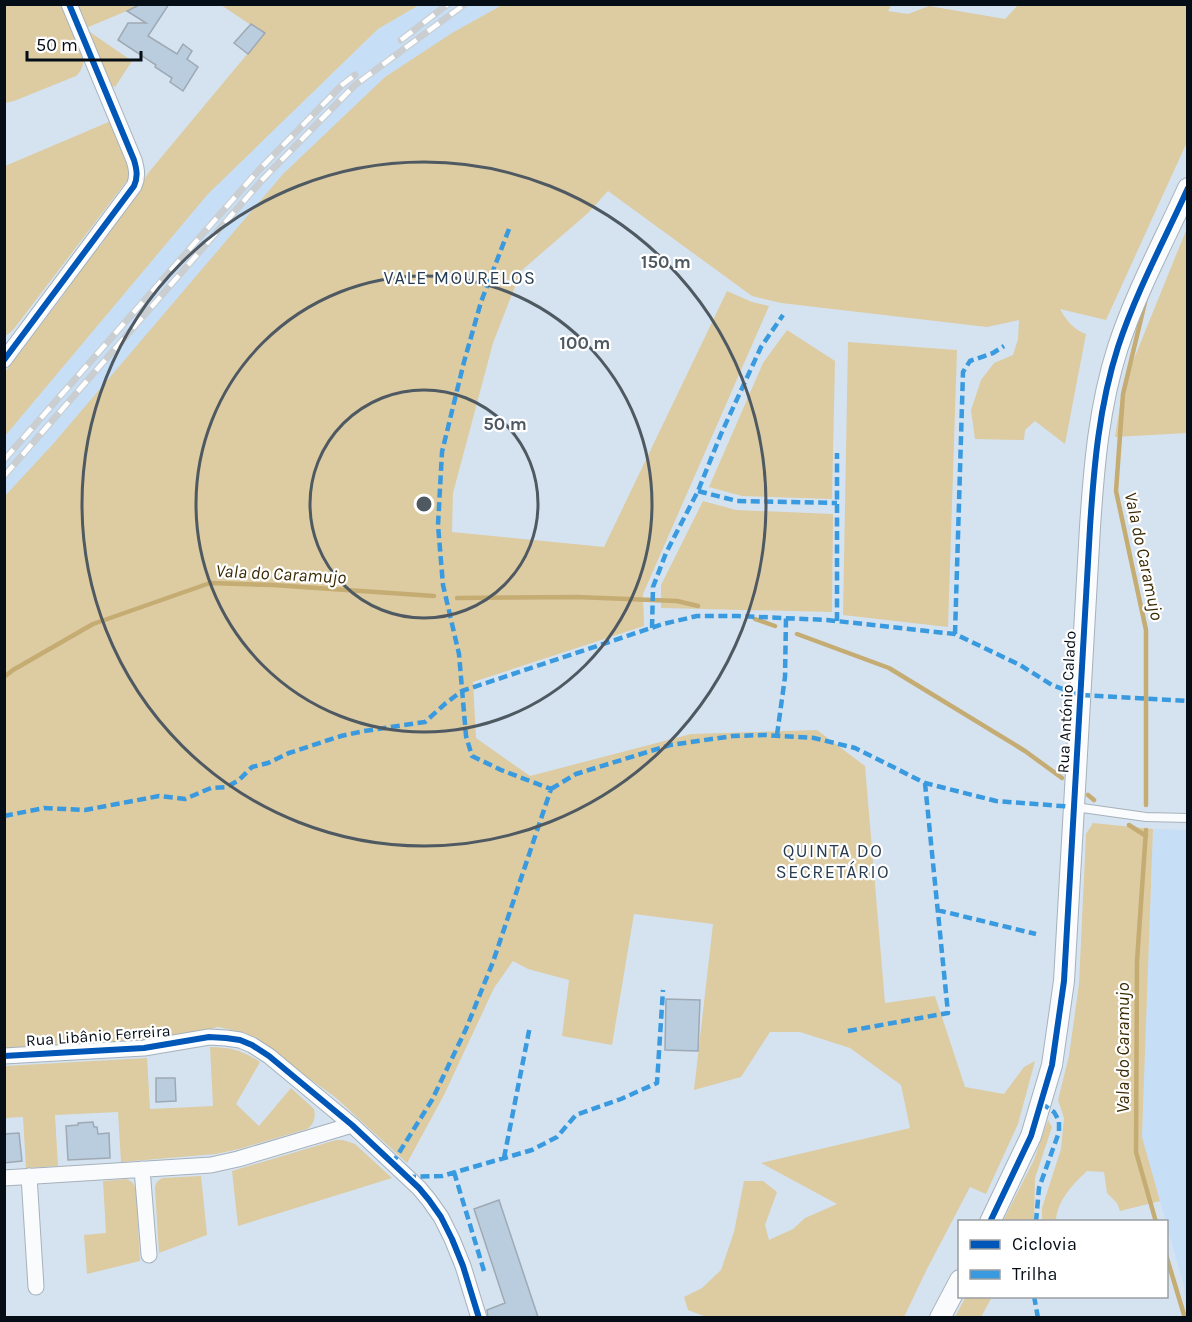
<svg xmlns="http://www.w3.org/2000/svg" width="1192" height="1322" font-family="Karla,sans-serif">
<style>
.built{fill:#c7dff6}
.green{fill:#ddcba2}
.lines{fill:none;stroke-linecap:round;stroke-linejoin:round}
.stream{stroke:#c5ac72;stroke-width:4.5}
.building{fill:#b9cddf;stroke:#9ea9b4;stroke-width:1.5}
.service-casing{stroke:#a6b1bb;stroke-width:10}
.minor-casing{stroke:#a6b1bb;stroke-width:17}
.tertiary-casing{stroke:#a6b1bb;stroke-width:22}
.service{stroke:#f9fbfd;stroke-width:8}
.minor{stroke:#f9fbfd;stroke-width:15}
.tertiary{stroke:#f9fbfd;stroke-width:20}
.rail-casing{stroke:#caced1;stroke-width:7}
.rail{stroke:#fff;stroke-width:4.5;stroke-dasharray:14;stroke-linecap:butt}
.quiet{stroke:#399adf;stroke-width:4.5;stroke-dasharray:9 4.5;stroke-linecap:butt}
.cycleway-casing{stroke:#fff;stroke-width:10}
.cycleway{stroke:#0057b8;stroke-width:6}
.ring{fill:none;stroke:#4e5962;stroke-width:3}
.labels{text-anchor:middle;stroke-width:4.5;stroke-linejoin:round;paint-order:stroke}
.street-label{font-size:16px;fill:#050e16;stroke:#fff}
.neighbourhood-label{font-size:18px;letter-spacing:1.5px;fill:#273c50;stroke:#fff}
.water-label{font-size:18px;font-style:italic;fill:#3b2a03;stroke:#fff}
.centre{fill:#4e5962;stroke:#fff;stroke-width:3}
.ring-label{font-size:18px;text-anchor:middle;font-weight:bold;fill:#4e5962;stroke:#fff;stroke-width:4.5;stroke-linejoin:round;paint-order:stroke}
</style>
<rect width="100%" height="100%" fill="#d5e3f0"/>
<path class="built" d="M419 5H502L452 33 53 444 5 497V436L208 194 378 29Z
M1153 829 1187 830V1317L1186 1316 1184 1287 1142 1137Z"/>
<path class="green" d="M892 4 888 11 908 14 929 6 1005 19 1018 5H1187V142L1106 320 1060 309C1066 320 1074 330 1086 334L1065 444 1035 421 1025 430 1024 440 975 439 971 410 981 380 994 363 1013 355 1018 339 1019 320 987 327 781 303 752 296 608 191 588 213 521 271 493 343 453 493 452 532 604 547 727 291 752 302 769 306 643 594 644 626 473 682 476 738 530 776 691 734 817 730 865 766 885 1003 935 996 965 1087 1004 1094 1024 1067 1035 1061 1018 1124 986 1194 970 1187 927 1269 904 1317 709 1318 688 1310 684 1297 702 1288 721 1270 734 1232 744 1181H763L777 1192 765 1225 769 1240 793 1229 805 1218 837 1204 761 1163 910 1128 901 1085 850 1048 800 1032H770L741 1077 694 1090 713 924 634 914 612 1045 562 1036 569 980 528 969 513 961 494 988 444 1095 407 1163 335 1097 246 1033 218 1027 179 1038 49 1048 5 1049 4 497 53 444 283 174 385 77 452 33 502 5Z
M4 5H62L83 54C84 64 83 69 76 76L14 101 5 103Z
M76 5H141L86 28Z
M221 5H419L378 29 208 194 5 436V372L65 293C70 272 91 258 104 241L102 240 129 204 133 201 141 184 149 172 264 34Z
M87 30 132 61 115 87 110 85Z
M111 121 132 174 13 330 7 335H5V166Z
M1187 228V433L1115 437 1123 386Z
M787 330 835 361 832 499 742 496 709 487 763 363Z
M848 342 957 350 948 627 843 615Z
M703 501 736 510 833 514 832 612 661 608V585Z
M1093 823 1153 829 1142 1137 1160 1201 1120 1211 1117 1203 1107 1193 1104 1172 1087 1171C1072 1185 1057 1201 1056 1221H1042V1208L1061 1149 1064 1118 1058 1100 1069 1056 1079 984 1086 834Z
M210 1047C230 1047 244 1051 260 1062L236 1104 259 1126 291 1088 314 1109C316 1117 314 1124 307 1129L239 1149 216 1154 121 1162 118 1112 55 1115 58 1166 26 1168 23 1117 5 1118V1066L147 1058 150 1109 213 1106Z
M1048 1120 1052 1127 1035 1178 1034 1221H1003L1034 1160Z
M336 1140H343L355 1144 392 1178 238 1226 232 1171Z
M201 1176 207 1235 159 1253 155 1188C156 1182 158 1180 163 1178Z
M127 1179 133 1183 136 1189 140 1261 87 1274 84 1235 106 1233 103 1181Z
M966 1296H992V1297L981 1317H955Z"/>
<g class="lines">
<path class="stream" d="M457 598 577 597 677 601 698 606
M755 619 775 626
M797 634 889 668 1025 751 1062 778
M4 677 13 670 93 624 210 583 273 585 434 596
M1088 795 1094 800
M1146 805V630L1116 491 1123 394 1146 298
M1129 825 1146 836
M1146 830 1137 961 1136 1152 1156 1222
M1166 1255 1185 1318"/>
</g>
<path class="building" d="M141 4H169L148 36 177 54 183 44 192 51 187 59 198 67 183 91 170 82 172 78 155 67 156 65 118 40 128 23H146L127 11Z
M251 24 265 33 248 54 234 43Z
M666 999 700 1000 698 1051 665 1050Z
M156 1078H175L176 1101 156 1102Z
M93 1122 94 1127H97L98 1134 109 1133 110 1158 68 1160 66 1126 78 1125V1123Z
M19 1133 22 1161 4 1163V1134Z
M499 1200 538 1317H488L487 1310 505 1303 474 1209Z"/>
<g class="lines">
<g class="service-casing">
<path id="service" d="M1075 807 1146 817 1188 818"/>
</g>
<g class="minor-casing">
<path id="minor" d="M4 360 134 186C138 177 137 170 134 160L69 4
M4 1056 144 1048 209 1037 226 1038 240 1040 252 1045 269 1056 352 1125 419 1188 429 1200 441 1217 452 1239 463 1266 479 1318
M142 1169 149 1255
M29 1176 36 1287
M4 1178 211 1165 238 1159 352 1125"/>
</g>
<g class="tertiary-casing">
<path id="tertiary" d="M990 1222 1031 1136 1052 1065 1064 981 1090 527C1094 466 1099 406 1118 347 1136 292 1164 241 1188 188
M940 1318 960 1280"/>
</g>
<use href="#service" class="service"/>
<use href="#minor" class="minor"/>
<use href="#tertiary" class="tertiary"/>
<g class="rail-casing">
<path id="rail" d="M401 40 448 4
M4 460 258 171 342 85 355 75
M4 476 263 179 355 85 465 4"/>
</g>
<use href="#rail" class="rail"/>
<path class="quiet" d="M509 229 481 302 464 362 442 452 438 525 443 585 459 654 466 736 472 756 501 770 551 789
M698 491 737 501 837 503
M837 621V453
M652 628 653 587 666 553 698 491 721 434 761 347 783 315
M955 634 963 372 970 361 993 353 1004 346
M777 735 785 677 786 618
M551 789 576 774 670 745 733 736 765 735 814 738 855 748 925 783 996 801 1074 807
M4 816 44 808 85 810 159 796 185 799 211 788 227 787 239 780 252 767 268 763 289 753 341 736 364 731 425 722 446 703 462 691 663 624 697 616H738L827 620 955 634 1020 665 1052 685 1080 695 1188 701
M937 910 1036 934
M848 1031 948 1013 925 783
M504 1158 530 1026
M392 1164 432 1100 466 1029 493 962 551 789
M454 1172 484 1271
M407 1177 442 1176 532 1150 557 1137 576 1115 621 1099 657 1083 663 990
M1036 1222 1039 1188 1059 1132V1121L1054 1112 1041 1103
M1034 1296 1038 1318"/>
<g class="cycleway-casing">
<path id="cycleway" d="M4 360 134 186C138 177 137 170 134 160L69 4
M4 1056 144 1048 209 1037 226 1038 240 1040 252 1045 269 1056 352 1125 419 1188 429 1200 441 1217 452 1239 463 1266 479 1318
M990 1222 1031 1136 1052 1065 1064 981 1090 527C1094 466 1099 406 1118 347 1136 292 1164 241 1188 188"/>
</g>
<use href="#cycleway" class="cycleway"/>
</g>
<g class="ring">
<circle cx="424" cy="504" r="114"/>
<circle cx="424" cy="504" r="228"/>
<circle cx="424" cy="504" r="342"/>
</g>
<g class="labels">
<g class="street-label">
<text transform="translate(1066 702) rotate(-87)" y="6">Rua António Calado</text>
<text transform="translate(98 1035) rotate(-4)" y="6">Rua Libânio Ferreira</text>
</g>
<g class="neighbourhood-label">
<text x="460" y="284">VALE MOURELOS</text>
<text x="833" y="857">QUINTA DO<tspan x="833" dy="21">SECRETÁRIO</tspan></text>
</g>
<g class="water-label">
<text transform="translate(1144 556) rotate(78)" y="6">Vala do Caramujo</text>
<text transform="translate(281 574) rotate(3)" y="6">Vala do Caramujo</text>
<text transform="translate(1123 1048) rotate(-90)" y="6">Vala do Caramujo</text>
</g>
</g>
<circle cx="424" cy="504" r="9" class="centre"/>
<g class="ring-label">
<text x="666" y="268">150 m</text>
<text x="585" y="349">100 m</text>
<text x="505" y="430">50 m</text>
</g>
<rect width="1192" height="1322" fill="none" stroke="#050e16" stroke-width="12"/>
<rect x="958" y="1220" width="210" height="78" fill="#ffffff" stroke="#9b9fa2" stroke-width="1.5"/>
<rect x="970" y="1240" width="30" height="9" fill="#0057b8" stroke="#9b9fa2" stroke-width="1.5"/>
<text x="1012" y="1250" font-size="18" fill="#050e16">Ciclovia</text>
<rect x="970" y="1270" width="30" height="9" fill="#399adf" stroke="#9b9fa2" stroke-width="1.5"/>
<text x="1012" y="1280" font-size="18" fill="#050e16">Trilha</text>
<path d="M27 51v9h114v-9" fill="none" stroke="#050e16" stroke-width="3"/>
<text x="36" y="51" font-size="18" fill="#050e16" stroke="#ffffff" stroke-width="4.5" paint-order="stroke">50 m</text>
</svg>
